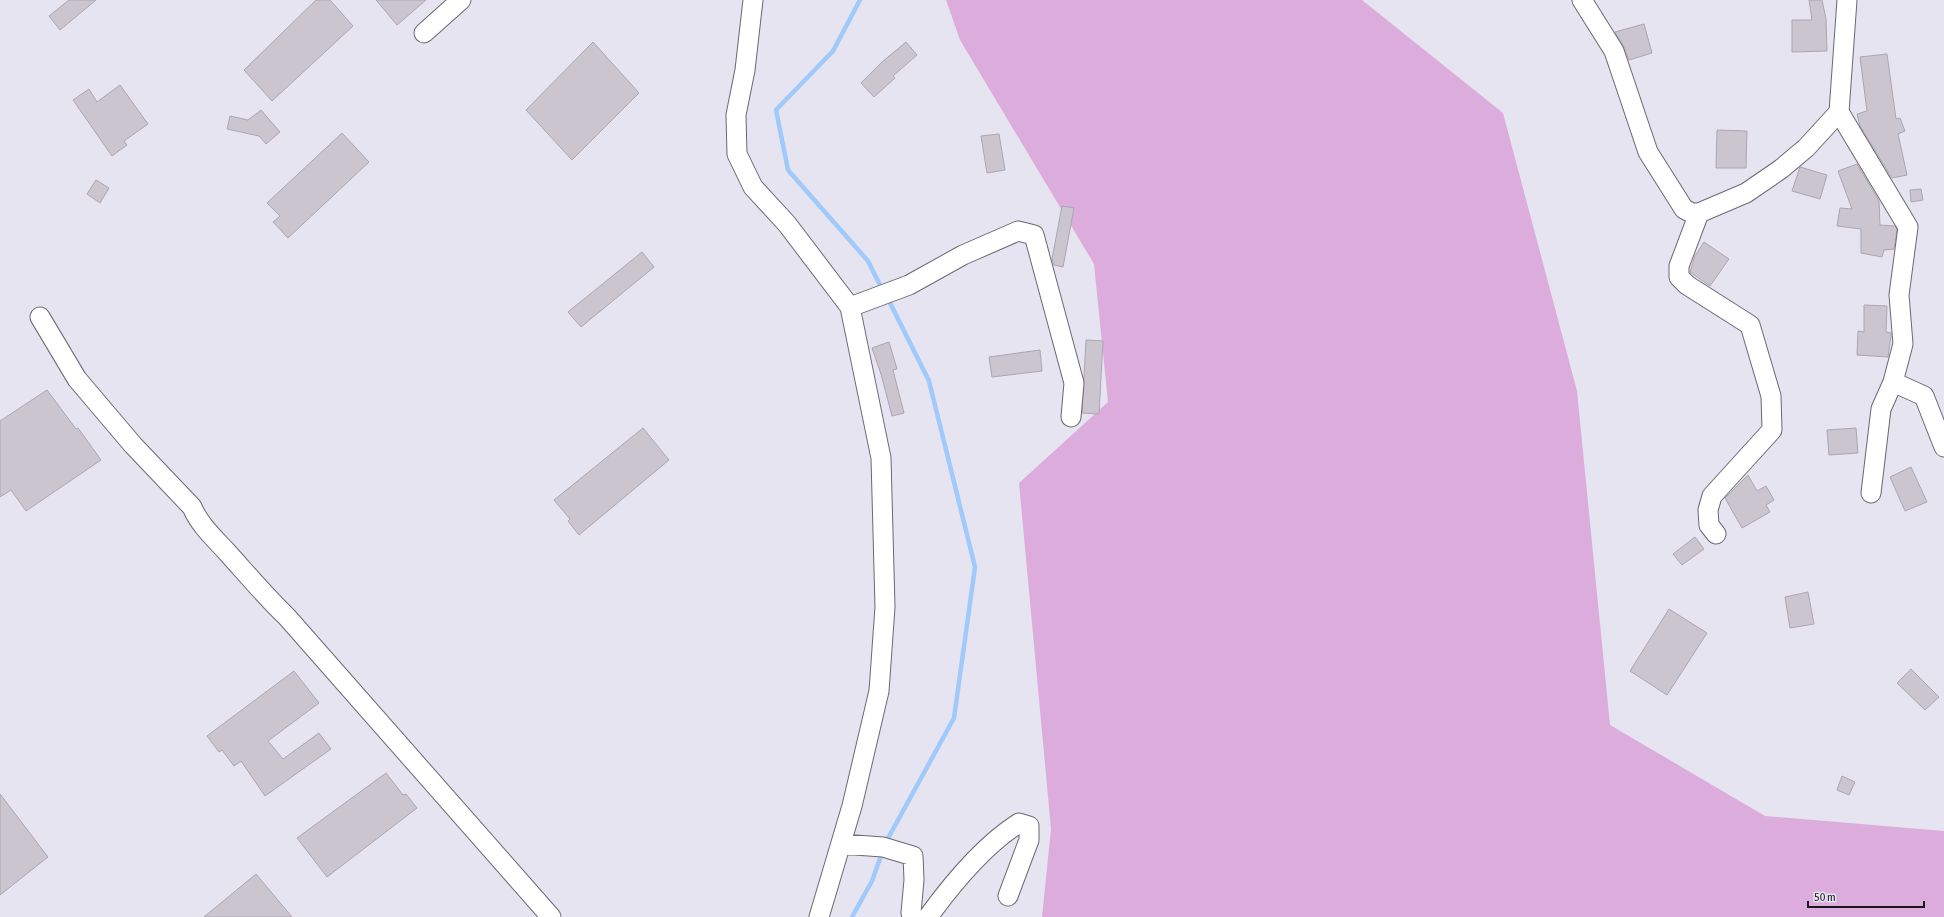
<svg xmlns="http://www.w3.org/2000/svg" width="1944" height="917" font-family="'Asap Condensed',sans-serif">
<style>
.green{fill:#dcaddc}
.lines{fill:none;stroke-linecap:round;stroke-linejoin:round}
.stream{stroke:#9fcafb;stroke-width:4.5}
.building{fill:#cbc5d0;stroke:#aba6b1}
.street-casing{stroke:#696973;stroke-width:21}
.street{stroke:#fff;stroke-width:19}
</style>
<rect width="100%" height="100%" fill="#e5e4f0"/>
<path class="green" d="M946 0H1362L1503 113 1577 391 1610 725 1765 816 1944 831V917H1042L1051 829 1019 483 1108 402 1094 264 960 40Z"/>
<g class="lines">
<path class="stream" d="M860 0 833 51 776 110 788 170 868 261 881 287
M886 842 954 718 975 567 929 381 890 303
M852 917 872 881 882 853"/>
</g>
<path class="building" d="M69 0H96L60 30 49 16Z
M316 0H330L353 26 272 101 244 70Z
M376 0H426L397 25Z
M1809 0H1822L1826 19 1827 51 1792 52V20H1812Z
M1644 24 1652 53 1629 60 1624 47 1615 32Z
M593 42 639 93 572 160 526 110Z
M906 42 917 55 893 76 895 78 874 97 861 83 882 62Z
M1887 54 1896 119 1900 118 1905 131 1898 134 1907 175 1892 178 1860 126 1857 114 1867 111 1860 57Z
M120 85 148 124 124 141 127 145 112 156 73 100 89 89 97 102Z
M261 110 280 132 266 144 259 136 227 129 230 116 248 120Z
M1717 130 1747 131 1746 168H1716Z
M342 133 369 162 288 238 273 222 280 216 267 203Z
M999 134 1005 170 987 173 981 136Z
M1857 164 1879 201 1880 225 1895 226 1897 229 1894 249 1884 250 1882 257 1861 253V229L1837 226 1840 208 1852 209 1838 171Z
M1800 167 1827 175 1820 199 1792 191Z
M96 180 109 188 100 203 87 194Z
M1921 189 1923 200 1911 202 1910 190Z
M1062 206 1074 208 1063 267 1054 265 1052 259Z
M1704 242 1729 259 1710 286 1690 272 1695 256Z
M642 252 654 267 581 327 568 312Z
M1864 305 1887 306 1886 332 1891 333V336L1888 357 1857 355 1858 331 1864 332Z
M1086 340 1103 341 1099 414 1082 413Z
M889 342 897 369 893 370 904 413 892 416 881 374 872 348Z
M1040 350 1042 371 992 377 989 357Z
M47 390 76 429 78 428 101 460 26 511 11 490 0 497V421Z
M643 428 669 460 579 535 568 521 570 519 554 500Z
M1856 428 1858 453 1829 455 1827 430Z
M1911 467 1927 502 1905 511 1890 477Z
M1748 475 1757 491 1766 486 1774 500 1766 505 1770 512 1742 528 1725 498Z
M1695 537 1704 549 1682 565 1673 554Z
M1808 592 1814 624 1790 628 1785 597Z
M1669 609 1707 633 1667 695 1630 671Z
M1911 669 1939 697 1925 710 1897 683Z
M294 671 319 703 268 741 283 759 319 733 331 749 265 796 241 761 234 766 222 750 219 752 207 736Z
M386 773 403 795 406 794 417 808 327 877 297 838Z
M1842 776 1855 782 1849 795 1837 790Z
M0 794 48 857 0 895Z
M256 874 292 917H204Z"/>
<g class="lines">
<g class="street-casing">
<path id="street" d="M753 0 745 70 736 115 737 154 753 187 787 224 850 307 881 458 885 607 879 691 852 806 819 917
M1582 0 1614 51 1648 152 1684 209 1692 213H1699L1746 193 1781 169 1806 148 1839 112 1847 0
M424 33 461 0
M1839 112 1908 227 1899 295 1903 344 1893 382 1881 409 1871 493
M1699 213 1679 266V277L1687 285 1750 325 1771 396 1772 430 1712 496 1708 510 1709 525 1716 534
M850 307 909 285 963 255 1018 231 1034 235 1074 383 1071 417
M40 317 77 379 133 445 192 507C199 524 213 537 226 551 246 573 265 596 287 617L551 917
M1893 382 1924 396 1944 447
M841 844 883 847 913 856 914 880 911 913 913 917
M928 917C952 884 984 845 1019 823L1029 826V840L1008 896"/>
</g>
<use href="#street" class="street"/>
</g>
<path d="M1808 901v6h116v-6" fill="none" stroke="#19191d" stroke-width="2"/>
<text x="1814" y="901" font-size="12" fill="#19191d" stroke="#e5e4f0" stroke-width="3" paint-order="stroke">50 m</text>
</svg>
